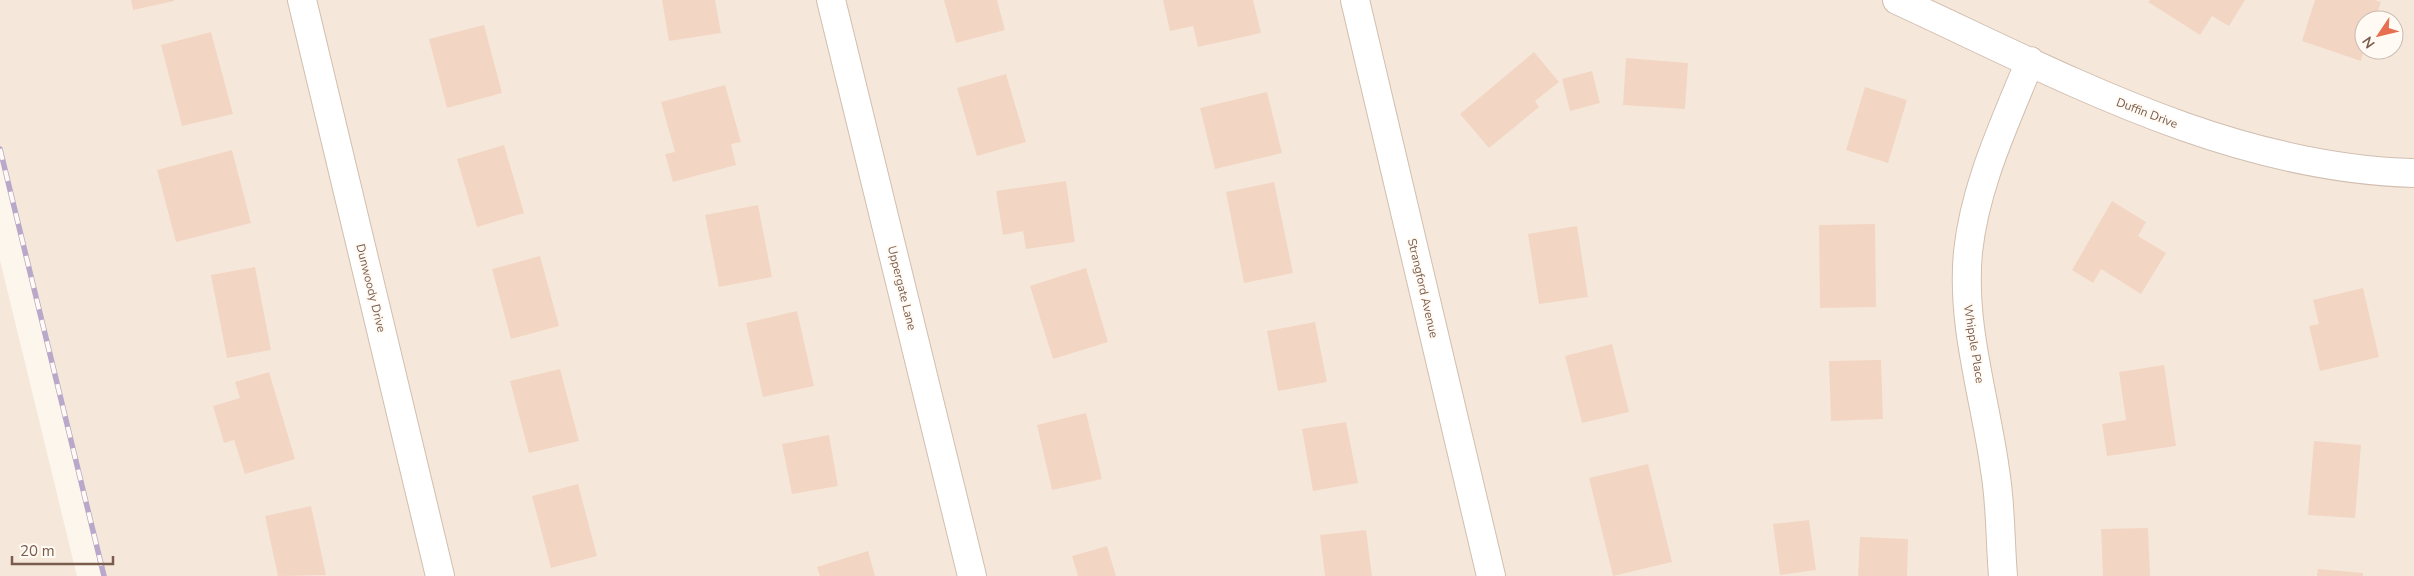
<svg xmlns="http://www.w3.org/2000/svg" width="2414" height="576" font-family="'Nunito Sans',sans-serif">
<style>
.residential{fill:#f5e8da;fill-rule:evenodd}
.building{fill:#f3d5c3}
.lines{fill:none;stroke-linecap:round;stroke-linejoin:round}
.minor-casing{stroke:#d1beb0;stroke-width:30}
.minor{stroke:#fff;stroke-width:28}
.rail-casing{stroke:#b9a8c9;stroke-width:5.5}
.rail{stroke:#fffaf3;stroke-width:4;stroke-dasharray:11;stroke-linecap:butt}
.labels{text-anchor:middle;stroke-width:4;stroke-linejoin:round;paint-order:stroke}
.street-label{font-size:12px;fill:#7a5c4d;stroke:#fffaf3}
</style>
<rect width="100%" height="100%" fill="#fdf6ec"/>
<path class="residential" d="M0 0H2414V576H104L0 151ZM2364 20H2394V50H2364Z
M0 260 77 576H0Z"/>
<path class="building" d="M131 0H174V1L133 10Z
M662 0H715L721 33 669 41Z
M944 0H997L1005 30 956 43Z
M1163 0H1253L1261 33 1198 47 1193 26 1170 31Z
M2150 0H2245L2229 26 2212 16 2200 35 2148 2Z
M2315 0H2375L2381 2 2375 20H2364V50L2361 61 2302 41Z
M484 25 502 93 447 108 429 39Z
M211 32 233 114 182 126 161 45Z
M1534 52 1559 82 1535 101 1539 107 1489 148 1460 114Z
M1626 58 1688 63 1685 109 1623 105Z
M1592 71 1600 103 1570 111 1562 79Z
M1006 74 1026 142 977 156 957 88Z
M725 85 741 142 731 144 736 165 673 182 665 154 675 152 661 102Z
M1865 87 1907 100 1888 163 1846 150Z
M1267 92 1282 153 1215 169 1200 108Z
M504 145 524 213 477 227 457 159Z
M232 150 251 223 176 242 157 170Z
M1066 181 1075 242 1026 249 1023 231 1003 235 996 191Z
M1274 182 1293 273 1244 283 1226 192Z
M2112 201 2146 222 2138 236 2166 253 2141 294 2101 269 2093 283 2072 270Z
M758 205 772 277 719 287 705 215Z
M1875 224 1876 307 1820 308 1819 225Z
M1577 226 1588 297 1539 304 1528 234Z
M540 256 559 326 511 339 492 269Z
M255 267 271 350 227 358 211 275Z
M1086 268 1108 342 1053 359 1030 286Z
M2363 288 2379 357 2320 371 2309 326 2319 324 2313 300Z
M797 311 814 386 763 397 746 323Z
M1315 322 1327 382 1278 391 1267 331Z
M1612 344 1629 412 1582 423 1565 356Z
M1881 360 1883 419 1831 421 1829 361Z
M2164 365 2176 446 2107 456 2102 424 2126 420 2119 372Z
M560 369 579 441 529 453 510 381Z
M269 372 295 459 245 474 234 440 224 443 213 406 240 398 235 382Z
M1086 413 1102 479 1052 490 1037 425Z
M1346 422 1358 483 1313 491 1302 429Z
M829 435 838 486 792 494 782 444Z
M2314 441 2361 445 2355 518 2308 515Z
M1648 464 1672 562 1613 576 1589 478Z
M578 484 597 556 551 568 532 496Z
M311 506 326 575 278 576 265 516Z
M1809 520 1816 570 1780 575 1773 524Z
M2148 528 2150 576H2103L2101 529Z
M1366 530 1372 576H1325L1320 535Z
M1860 537 1908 539 1907 576H1858Z
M1107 546 1116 576H1078L1072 556Z
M868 551 875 576H820L817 567Z
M2318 569 2363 573V576H2317Z"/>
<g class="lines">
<g class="minor-casing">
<path id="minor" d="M302 0 440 576
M831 0 972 576
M1355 0 1491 576
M1897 0C2062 76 2228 168 2414 173
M2003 576C2000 541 2001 505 1995 470 1985 397 1961 326 1968 252 1975 185 2005 123 2030 61"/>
</g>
<use href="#minor" class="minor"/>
<g class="rail-casing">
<path id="rail" d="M0 149 104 576"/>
</g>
<use href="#rail" class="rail"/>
</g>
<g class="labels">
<g class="street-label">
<text transform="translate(2147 113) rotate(21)" y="4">Duffin Drive</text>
<text transform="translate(371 288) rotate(76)" y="4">Dunwoody Drive</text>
<text transform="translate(902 288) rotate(76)" y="4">Uppergate Lane</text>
<text transform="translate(1423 288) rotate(77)" y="4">Strangford Avenue</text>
<text transform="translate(1974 344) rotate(81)" y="4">Whipple Place</text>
</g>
</g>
<g transform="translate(2379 35) rotate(235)"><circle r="24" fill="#fffaf3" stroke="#cabbb1"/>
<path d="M0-4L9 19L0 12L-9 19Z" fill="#e76f51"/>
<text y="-8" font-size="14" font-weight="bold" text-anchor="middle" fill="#7a5c4d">N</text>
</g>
<path d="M12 556v8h101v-8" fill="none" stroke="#7a5c4d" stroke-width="2.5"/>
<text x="20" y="556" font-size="15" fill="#7a5c4d" stroke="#fffaf3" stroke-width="4" paint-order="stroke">20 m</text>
</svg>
